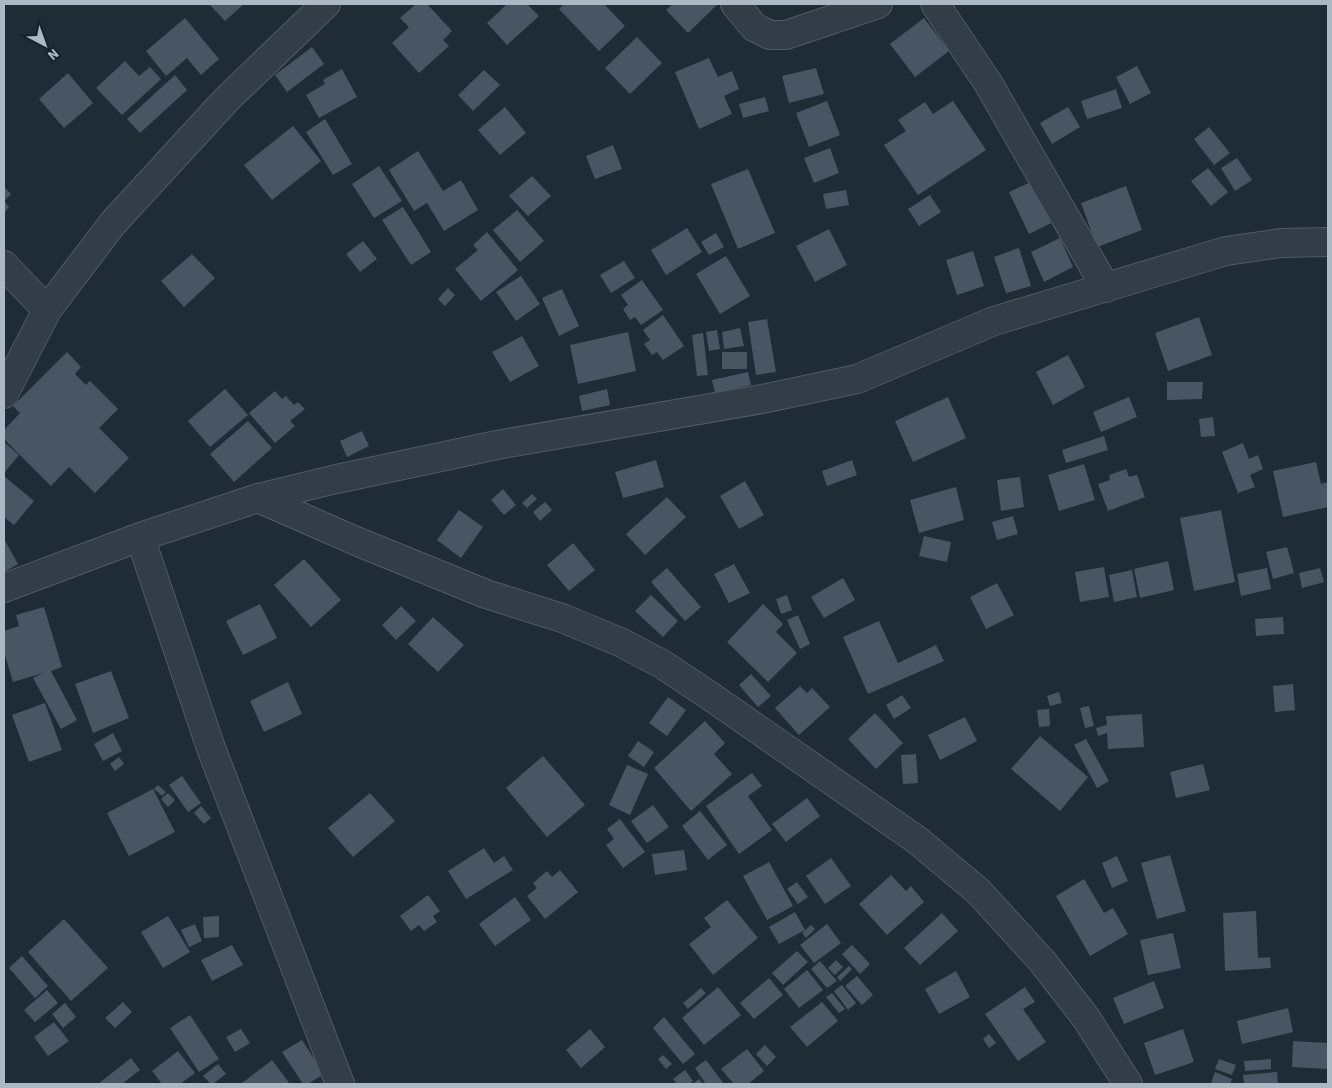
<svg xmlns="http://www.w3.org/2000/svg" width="1332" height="1088" font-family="'Source Sans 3',sans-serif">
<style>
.building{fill:#475662}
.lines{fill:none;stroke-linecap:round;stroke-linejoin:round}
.minor-casing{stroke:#505b65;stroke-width:30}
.minor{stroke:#323d47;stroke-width:28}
</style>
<rect width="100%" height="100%" fill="#1f2c36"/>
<path class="building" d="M209 4H244L225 21Z
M416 4H427L452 31 443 40 449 46 419 73 392 43 409 27 400 18Z
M507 4H527L539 16 507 45 487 23Z
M564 4H604L625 26 599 51 559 9Z
M673 4H718L688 33 666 10Z
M185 18 219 59 201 75 187 58 166 76 146 51Z
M924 18 949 51 915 77 890 44Z
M637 37 662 63 630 94 605 68Z
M312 47 324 64 287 92 275 75Z
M709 58 718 77 732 71 739 89 724 96 732 114 699 129 675 72Z
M125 61 139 76 150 67 161 79 122 115 96 88Z
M1137 66 1151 93 1130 104 1116 77Z
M816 68 824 94 789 103 782 76Z
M342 69 357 97 319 118 306 95 325 84 323 80Z
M484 70 500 85 473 111 458 95Z
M68 73 93 103 64 128 39 99Z
M175 75 187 90 140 133 127 119Z
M1116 89 1122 108 1087 119 1081 101Z
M765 97 769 111 743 118 739 104Z
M827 101 840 135 809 147 796 113Z
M953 101 986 150 918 195 884 145 906 131 898 120 925 102 933 114Z
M505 107 526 133 500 155 478 130Z
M1068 107 1080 127 1052 144 1040 123Z
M325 119 352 164 333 175 306 132Z
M293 126 321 161 272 200 244 165Z
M1209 127 1230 153 1214 165 1194 139Z
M613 145 622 169 595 179 586 156Z
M830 148 839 173 814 183 804 158Z
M418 151 443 191 461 180 478 210 444 231 427 203 414 211 389 170Z
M1237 158 1252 180 1235 191 1221 168Z
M379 166 402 201 374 218 352 184Z
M1208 168 1228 192 1211 206 1191 181Z
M748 169 775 233 738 249 711 184Z
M532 176 551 196 528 216 509 196Z
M1031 182 1051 223 1029 234 1009 192Z
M1126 186 1142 230 1097 247 1081 203Z
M4 187 11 194 4 201Z
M846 190 849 205 826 209 823 194Z
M930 195 941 212 919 226 908 209Z
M4 201 9 207 4 213Z
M403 207 431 252 411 265 382 220Z
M517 210 544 241 520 262 493 230Z
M687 228 702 252 666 275 651 250Z
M829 229 847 265 815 282 796 246Z
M487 232 518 270 481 301 455 269 478 250 473 245Z
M716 233 724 247 709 255 701 242Z
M1060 238 1073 267 1044 282 1031 252Z
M363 241 377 259 360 272 346 254Z
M1019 248 1031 286 1006 293 994 257Z
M973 251 984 286 957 295 946 260Z
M192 254 215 278 184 307 161 281Z
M726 256 750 296 720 314 696 274Z
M624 261 635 278 611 293 600 275Z
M521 276 540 304 516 321 496 292Z
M642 280 663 310 641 325 635 317 630 320 623 309 628 305 621 295Z
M448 288 455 295 445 306 438 299Z
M562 289 579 326 559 336 542 298Z
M663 315 684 346 663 360 657 352 652 355 644 344 650 340 643 330Z
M1199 317 1212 355 1168 371 1155 333Z
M767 319 776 372 756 375 748 322Z
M740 328 744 346 724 349 722 332Z
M717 330 720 349 709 351 706 332Z
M628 332 636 371 578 384 570 345Z
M703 333 708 375 697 376 692 335Z
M522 336 539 366 510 382 492 352Z
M67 352 81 367 75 374 86 385 90 381 118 409 99 428 129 458 95 493 69 467 51 486 4 439V430L20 413 13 406Z
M722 352H747V369H722Z
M1068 355 1085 387 1053 405 1036 372Z
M748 372 751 385 715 393 712 380Z
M1167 382H1203L1202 399 1167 400Z
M225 389 248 415 210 447 188 421Z
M607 389 610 405 582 411 579 396Z
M275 391 282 399 286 396 294 405 298 402 305 409 290 421 295 426 275 443 249 413Z
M948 397 966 438 913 462 895 421Z
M1129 397 1137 417 1101 432 1093 412Z
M1213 417 1215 436 1201 437 1199 419Z
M248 421 272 448 234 482 210 454Z
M362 431 369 446 347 457 340 441Z
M1104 436 1108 450 1066 463 1062 450Z
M4 442 19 455 4 473Z
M1243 443 1249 459 1258 455 1263 469 1250 475 1255 487 1238 493 1222 452Z
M656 460 664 487 623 498 615 472Z
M852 460 857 475 827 486 822 471Z
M1316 462 1321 484 1328 482V507L1283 517 1273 471Z
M1084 464 1095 500 1059 511 1048 475Z
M1126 469 1129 477 1137 475 1145 497 1108 511 1098 484 1110 480 1109 475Z
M4 476 34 501 14 525 4 517Z
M1020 477 1024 507 1001 511 997 480Z
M745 481 764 515 739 529 720 496Z
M956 487 964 520 919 533 910 500Z
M503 489 516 505 504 515 491 500Z
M532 494 537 499 527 508 522 503Z
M667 497 686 517 645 555 626 534Z
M545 502 552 510 540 521 533 512Z
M459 510 483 527 461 558 437 540Z
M1221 510 1235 582 1194 591 1180 518Z
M1013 516 1018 534 997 540 992 522Z
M924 536 951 542 947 562 919 556Z
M4 539 18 564 4 572Z
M573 543 595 570 569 591 547 565Z
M1287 547 1294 573 1273 579 1266 552Z
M304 559 341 600 311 627 274 585Z
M1168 561 1174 590 1140 598 1134 569Z
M734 564 750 593 729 603 714 574Z
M1104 567 1109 597 1080 602 1075 572Z
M667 568 701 607 685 621 651 582Z
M1267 568 1271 589 1241 596 1237 574Z
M1320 568 1324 582 1302 588 1299 573Z
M1132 570 1137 597 1114 602 1109 575Z
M843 578 855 600 824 618 811 597Z
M997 583 1014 615 986 629 970 597Z
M651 595 678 621 663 637 635 611Z
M787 595 792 610 781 614 776 599Z
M260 604 277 638 243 655 226 621Z
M763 604 783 624 776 632 797 653 768 682 727 642Z
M401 606 416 621 396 640 382 625Z
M44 607 62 667 51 671 77 720 61 729 33 678 43 673 13 682 4 652V631L19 626 16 615Z
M798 615 810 644 800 649 787 620Z
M433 617 464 645 438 672 408 644Z
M1283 617 1284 634 1256 636 1255 619Z
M879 621 898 663 936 645 944 661 868 694 843 637Z
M111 671 129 718 93 733 75 684Z
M751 674 771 696 758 707 739 685Z
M288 682 302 714 264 732 250 701Z
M1293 684 1295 710 1275 712 1273 686Z
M800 686 807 693 812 688 830 707 799 735 775 708Z
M1059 692 1062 703 1050 706 1047 696Z
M902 695 911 708 894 719 886 705Z
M668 697 686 710 667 736 649 723Z
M45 703 62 750 29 762 12 715Z
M1089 706 1094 726 1085 728 1080 708Z
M1049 709 1050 726 1039 727 1037 710Z
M875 713 903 743 876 769 848 739Z
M1142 714 1144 747 1108 749 1107 733 1098 736 1096 728 1107 725 1106 716Z
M965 717 977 741 940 760 928 735Z
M705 721 725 743 714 754 732 774 691 811 654 768Z
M113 733 122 751 103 761 94 744Z
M1040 736 1088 777 1060 811 1011 769Z
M1086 739 1109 781 1097 788 1074 745Z
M638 741 654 752 644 767 628 756Z
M916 754 918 783 903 784 901 755Z
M543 756 585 805 547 837 506 788Z
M119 757 124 764 115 771 110 764Z
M1203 764 1210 790 1176 798 1170 772Z
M627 765 648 774 630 815 609 805Z
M752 773 762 786 748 796 772 830 739 854 706 806Z
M182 776 201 803 188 812 169 785Z
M158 785 166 792 162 796 154 789Z
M153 789 175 832 129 856 107 813Z
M168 793 175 800 168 807 161 799Z
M370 793 395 821 353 857 328 828Z
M807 798 820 816 786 842 772 824Z
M653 805 669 827 647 843 631 821Z
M201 806 211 818 204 824 194 813Z
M700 811 727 845 708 860 682 826Z
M620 819 645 852 623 868 606 845 614 839 607 829Z
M484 848 494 863 504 856 513 870 466 899 448 871Z
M684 850 687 870 655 875 652 854Z
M1170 855 1186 911 1157 919 1141 863Z
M1117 856 1128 881 1112 888 1102 863Z
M831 858 851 886 825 904 806 876Z
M769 862 793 906 767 920 743 876Z
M560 870 578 892 545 919 527 896 537 888 533 883 547 871 552 877Z
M891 875 906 891 911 886 924 902 887 935 859 904Z
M1084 879 1104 913 1113 908 1128 934 1090 956 1056 896Z
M797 882 808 897 798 904 787 889Z
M428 895 440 911 433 916 437 922 424 931 419 925 411 931 400 916Z
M515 897 531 920 495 946 479 924Z
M727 900 758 938 713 975 689 944 711 927 704 918Z
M1256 911 1258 958 1270 957 1271 968 1225 971 1223 913Z
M795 912 805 930 779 944 769 927Z
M942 913 958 931 920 965 904 948Z
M168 916 190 952 163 968 141 932Z
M219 916V937L204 938 203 917Z
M64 919 108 968 71 1001 28 952Z
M195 924 202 941 189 947 181 930Z
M827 924 841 943 814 963 800 945Z
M811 925 815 929 806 938 802 933Z
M1173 933 1181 968 1148 975 1140 940Z
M232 945 243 965 212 981 201 960Z
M852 945 870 964 860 974 842 954Z
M797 951 808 962 783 985 772 973Z
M22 956 48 986 35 998 9 968Z
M836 960 843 967 835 975 828 968Z
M820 961 837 981 827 988 811 969Z
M849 966 852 969 840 981 837 977Z
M807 970 823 990 799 1008 784 989Z
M956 971 970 997 939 1014 925 989Z
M857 976 873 995 862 1005 845 986Z
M769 978 783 995 754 1019 740 1003Z
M1154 981 1164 1008 1124 1024 1113 998Z
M842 985 856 1003 848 1010 834 991Z
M718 987 741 1015 704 1045 682 1018Z
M1025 987 1035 1002 1023 1009 1046 1042 1018 1061 985 1014Z
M701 988 706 993 688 1009 683 1003Z
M47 990 58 1003 35 1022 24 1010Z
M832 993 845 1009 839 1013 826 997Z
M123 1002 132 1012 115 1028 105 1018Z
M822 1002 838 1021 807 1047 790 1027Z
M65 1003 76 1017 63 1028 52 1014Z
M1288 1008 1293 1032 1242 1044 1237 1021Z
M190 1015 219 1059 199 1072 170 1028Z
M664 1017 695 1054 683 1064 653 1028Z
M54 1022 69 1041 48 1056 34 1037Z
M241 1029 250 1043 235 1052 226 1037Z
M590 1029 605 1047 581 1068 566 1050Z
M1183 1029 1194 1062 1155 1075 1144 1043Z
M989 1034 996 1043 989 1048 983 1039Z
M302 1040 324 1074 308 1084H303L282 1052Z
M1293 1041 1328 1043V1069L1292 1067Z
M765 1045 776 1057 767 1066 756 1054Z
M747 1049 764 1071 748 1084H734L721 1069Z
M178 1051 195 1073 180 1084H162L152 1071Z
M663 1055 672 1064 666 1069 658 1059Z
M131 1058 140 1070 122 1084H98Z
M1219 1059 1236 1065 1232 1075 1215 1069Z
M1271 1059V1069L1245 1071 1244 1061Z
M272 1060 290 1084H243L242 1083Z
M706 1060 724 1084H706L695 1068Z
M218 1064 226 1074 213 1084H211L203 1076Z
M685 1070 693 1081 689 1084H677L673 1079Z
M1215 1072 1232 1079 1230 1084 1211 1083Z
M1277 1072 1278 1084H1244L1243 1075Z
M699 1079 703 1084H692Z"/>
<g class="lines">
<g class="minor-casing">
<path id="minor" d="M735 4 754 27 770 35H786L878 4
M935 4 988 83 1106 288
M4 265 47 310
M4 394 47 310 113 223 227 99 326 4
M258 498 356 541 486 594 562 618 620 642 662 664 710 696 917 840 979 892 1042 961 1086 1018 1128 1084
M140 537 211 748 340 1084
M4 588 140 537 258 498 332 480 497 445 762 399 857 379 994 321 1226 251 1281 243 1328 242"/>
</g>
<use href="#minor" class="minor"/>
</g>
<rect width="1332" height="1088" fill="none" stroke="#acb8c4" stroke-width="10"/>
<g transform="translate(45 45) rotate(139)" stroke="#18222b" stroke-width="4" paint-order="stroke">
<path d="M0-4L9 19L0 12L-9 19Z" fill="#acb8c4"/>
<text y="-8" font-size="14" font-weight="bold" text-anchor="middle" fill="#acb8c4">N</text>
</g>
</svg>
